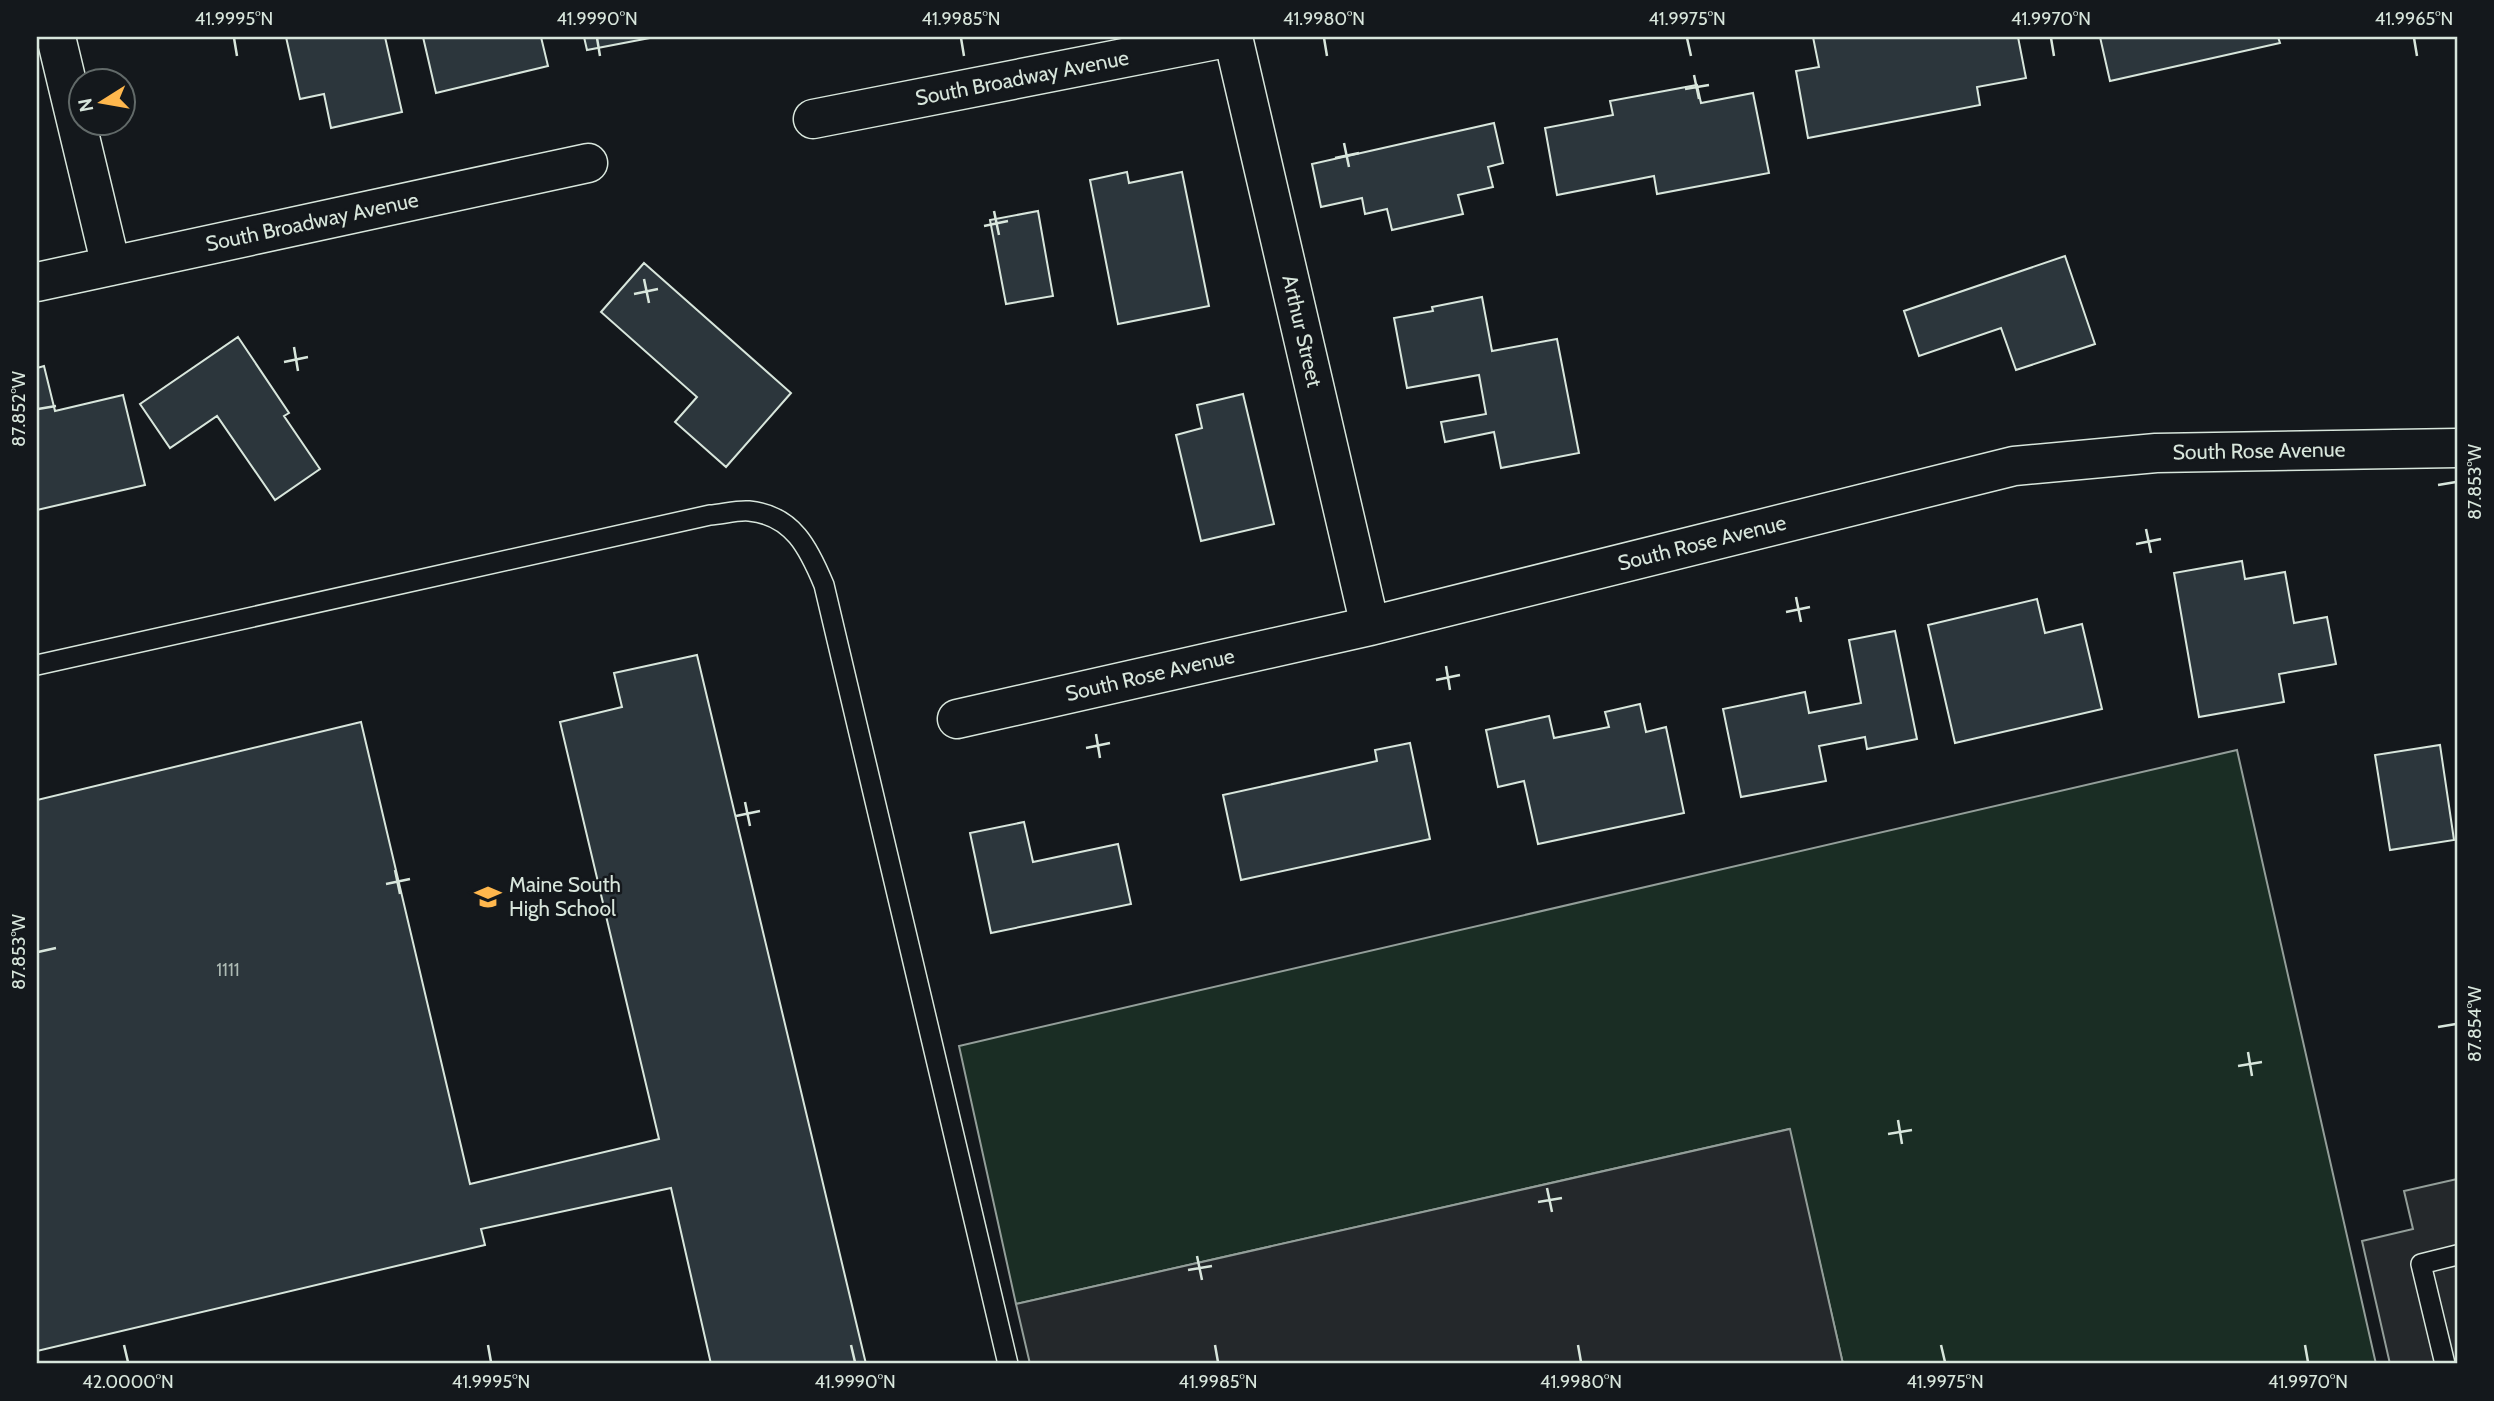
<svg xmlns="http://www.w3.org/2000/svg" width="2494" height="1401" font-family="Cabin,sans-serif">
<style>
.green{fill:#1a2d24;stroke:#939e99;stroke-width:2}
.parking{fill:#24282b;stroke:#939e99;stroke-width:2}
.building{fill:#2c363c;stroke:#d8e6dc;stroke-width:2}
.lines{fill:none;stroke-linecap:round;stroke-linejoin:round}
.lane-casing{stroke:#d8e6dc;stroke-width:22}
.street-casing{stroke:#d8e6dc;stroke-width:41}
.lane{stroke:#14181c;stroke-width:19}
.street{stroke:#14181c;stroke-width:38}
.ticks{fill:none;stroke:#d8e6dc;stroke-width:2.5}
.labels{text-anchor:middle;stroke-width:5;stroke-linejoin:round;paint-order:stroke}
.number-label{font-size:18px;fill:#adbab4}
.street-label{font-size:21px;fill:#d8e6dc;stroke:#14181c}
.poi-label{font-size:21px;fill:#d8e6dc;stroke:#14181c;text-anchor:start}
.neatline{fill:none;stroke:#d8e6dc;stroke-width:2.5}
.ticks-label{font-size:18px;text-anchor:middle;fill:#d8e6dc}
</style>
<rect width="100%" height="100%" fill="#14181c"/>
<path class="green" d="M2237 750 2376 1364H1843L1789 1129 1016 1304 959 1046Z"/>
<path class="parking" d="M1790 1129 1843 1364H1030L1016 1304Z
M2457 1179V1364H2390L2362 1241 2413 1229 2404 1191Z"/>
<path class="building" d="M286 37H385L402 112 331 128 324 94 300 99Z
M423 37H541L548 66 436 93Z
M584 37H655L587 50Z
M1813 37H2018L2026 78 1977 87 1980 105 1808 138 1796 71 1819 67Z
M2100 37H2278L2280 43 2110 81Z
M1697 85 1701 103 1753 93 1769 173 1657 194 1654 176 1557 195 1545 128 1613 115 1610 101Z
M1494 123 1503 163 1488 167 1493 187 1458 195 1463 214 1392 230 1387 209 1365 214 1362 198 1321 207 1312 164Z
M1127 172 1129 183 1182 172 1209 306 1118 324 1090 180Z
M1038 211 1053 296 1006 304 990 220Z
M2065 256 2095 344 2016 370 2001 328 1919 356 1904 311Z
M644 263 791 393 726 467 675 422 697 397 601 312Z
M1482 297 1492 351 1557 339 1579 453 1501 468 1494 432 1445 442 1441 422 1486 414 1479 375 1407 388 1394 318 1433 311 1432 307Z
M238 337 289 413 284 416 320 469 275 500 217 416 170 448 140 404Z
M44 366 55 411 123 395 145 485 37 510V368Z
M1243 394 1274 524 1201 541 1176 435 1202 428 1197 405Z
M2242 561 2245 579 2285 572 2294 623 2327 617 2336 664 2279 674 2284 702 2199 717 2174 573Z
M2037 599 2045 633 2082 624 2102 709 1955 743 1928 625Z
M1895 631 1917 739 1867 749 1865 737 1819 746 1826 781 1741 797 1723 709 1805 692 1809 713 1861 703 1849 640Z
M697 655 866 1364H711L671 1188 481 1229 485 1245 37 1351V800L361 722 470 1184 659 1139 560 722 622 707 614 673Z
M1640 704 1646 732 1666 727 1684 813 1538 844 1524 781 1498 787 1486 730 1549 716 1554 738 1609 727 1605 712Z
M1410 743 1430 839 1241 880 1223 795 1377 761 1375 750Z
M2440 745 2454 840 2390 850 2375 755Z
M1024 822 1033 862 1118 844 1131 904 991 933 970 833Z"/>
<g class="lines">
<g class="lane-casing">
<path id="lane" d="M37 665 710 515C723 514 737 510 749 511 793 515 809 549 824 585L1008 1364
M2445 1364 2421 1264 2457 1255"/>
</g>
<g class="street-casing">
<path id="street" d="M56 37 111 266
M1233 37 1370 626
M813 119 1231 37
M37 282 588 163
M957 719 1370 626 2014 466 2156 453 2457 448"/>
</g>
<use href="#lane" class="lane"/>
<use href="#street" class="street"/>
</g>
<path class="ticks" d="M234 38 237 56M597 38 600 56M961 38 964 56M1324 38 1327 56M1687 38 1691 56M2051 38 2054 56M2414 38 2417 56M1694 75 1699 99M1685 89 1709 85M1344 143 1349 167M1335 158 1359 153M994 211 999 235M984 226 1008 221M644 279 649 303M634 294 658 289M294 347 298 371M284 362 308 357M38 409 56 406M2438 485 2456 482M2146 529 2151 553M2136 544 2161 539M1796 597 1801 622M1786 612 1810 607M1446 666 1450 690M1436 680 1460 675M1096 734 1100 758M1086 748 1110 743M745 802 750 826M736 816 760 811M395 870 400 894M386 884 410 879M38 952 56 948M2438 1027 2456 1024M2248 1052 2252 1076M2238 1066 2262 1062M1898 1120 1902 1144M1888 1134 1912 1130M1547 1188 1552 1212M1538 1202 1562 1198M1197 1256 1202 1280M1188 1270 1212 1266M124 1345 128 1362M488 1345 491 1362M851 1345 855 1362M1215 1345 1218 1362M1578 1345 1581 1362M1941 1345 1945 1362M2305 1345 2308 1362"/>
<defs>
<g id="school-bare" transform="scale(2.1)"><path d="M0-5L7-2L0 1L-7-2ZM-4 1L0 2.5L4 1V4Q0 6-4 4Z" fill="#ffb74d" stroke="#14181c" stroke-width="2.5" paint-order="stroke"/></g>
</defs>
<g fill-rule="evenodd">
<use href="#school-bare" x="488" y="897"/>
</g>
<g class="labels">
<g class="number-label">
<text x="228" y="976">1111</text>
</g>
<g class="street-label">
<text transform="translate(1022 78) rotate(-11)" y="7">South Broadway Avenue</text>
<text transform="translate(312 222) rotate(-12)" y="7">South Broadway Avenue</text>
<text transform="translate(1302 331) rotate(77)" y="7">Arthur Street</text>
<text transform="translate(2259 451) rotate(-1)" y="7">South Rose Avenue</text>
<text transform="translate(1702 543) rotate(-14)" y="7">South Rose Avenue</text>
<text transform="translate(1150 675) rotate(-13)" y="7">South Rose Avenue</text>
</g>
<g class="poi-label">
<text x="509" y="892">Maine South<tspan x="509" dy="24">High School</tspan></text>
</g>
</g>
<rect width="2494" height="1401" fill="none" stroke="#14181c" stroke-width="77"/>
<g transform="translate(102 102) rotate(259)"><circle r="33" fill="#14181c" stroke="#626a69" stroke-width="2"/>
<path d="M0-5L12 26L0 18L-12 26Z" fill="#ffb74d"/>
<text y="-10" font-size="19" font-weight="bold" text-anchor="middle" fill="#d8e6dc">N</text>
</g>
<rect x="38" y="38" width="2418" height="1324" class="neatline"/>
<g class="ticks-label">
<text x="234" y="25">41.9995°N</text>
<text x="597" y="25">41.9990°N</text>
<text x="961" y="25">41.9985°N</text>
<text x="1324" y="25">41.9980°N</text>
<text x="1687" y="25">41.9975°N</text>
<text x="2051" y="25">41.9970°N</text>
<text x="2414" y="25">41.9965°N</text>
<text transform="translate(19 409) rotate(-90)" y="6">87.852°W</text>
<text transform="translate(2475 482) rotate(-90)" y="6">87.853°W</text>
<text transform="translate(19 952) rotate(-90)" y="6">87.853°W</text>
<text transform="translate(2475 1024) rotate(-90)" y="6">87.854°W</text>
<text x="128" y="1388">42.0000°N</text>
<text x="491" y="1388">41.9995°N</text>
<text x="855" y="1388">41.9990°N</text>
<text x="1218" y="1388">41.9985°N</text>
<text x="1581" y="1388">41.9980°N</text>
<text x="1945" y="1388">41.9975°N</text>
<text x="2308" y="1388">41.9970°N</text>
</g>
</svg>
